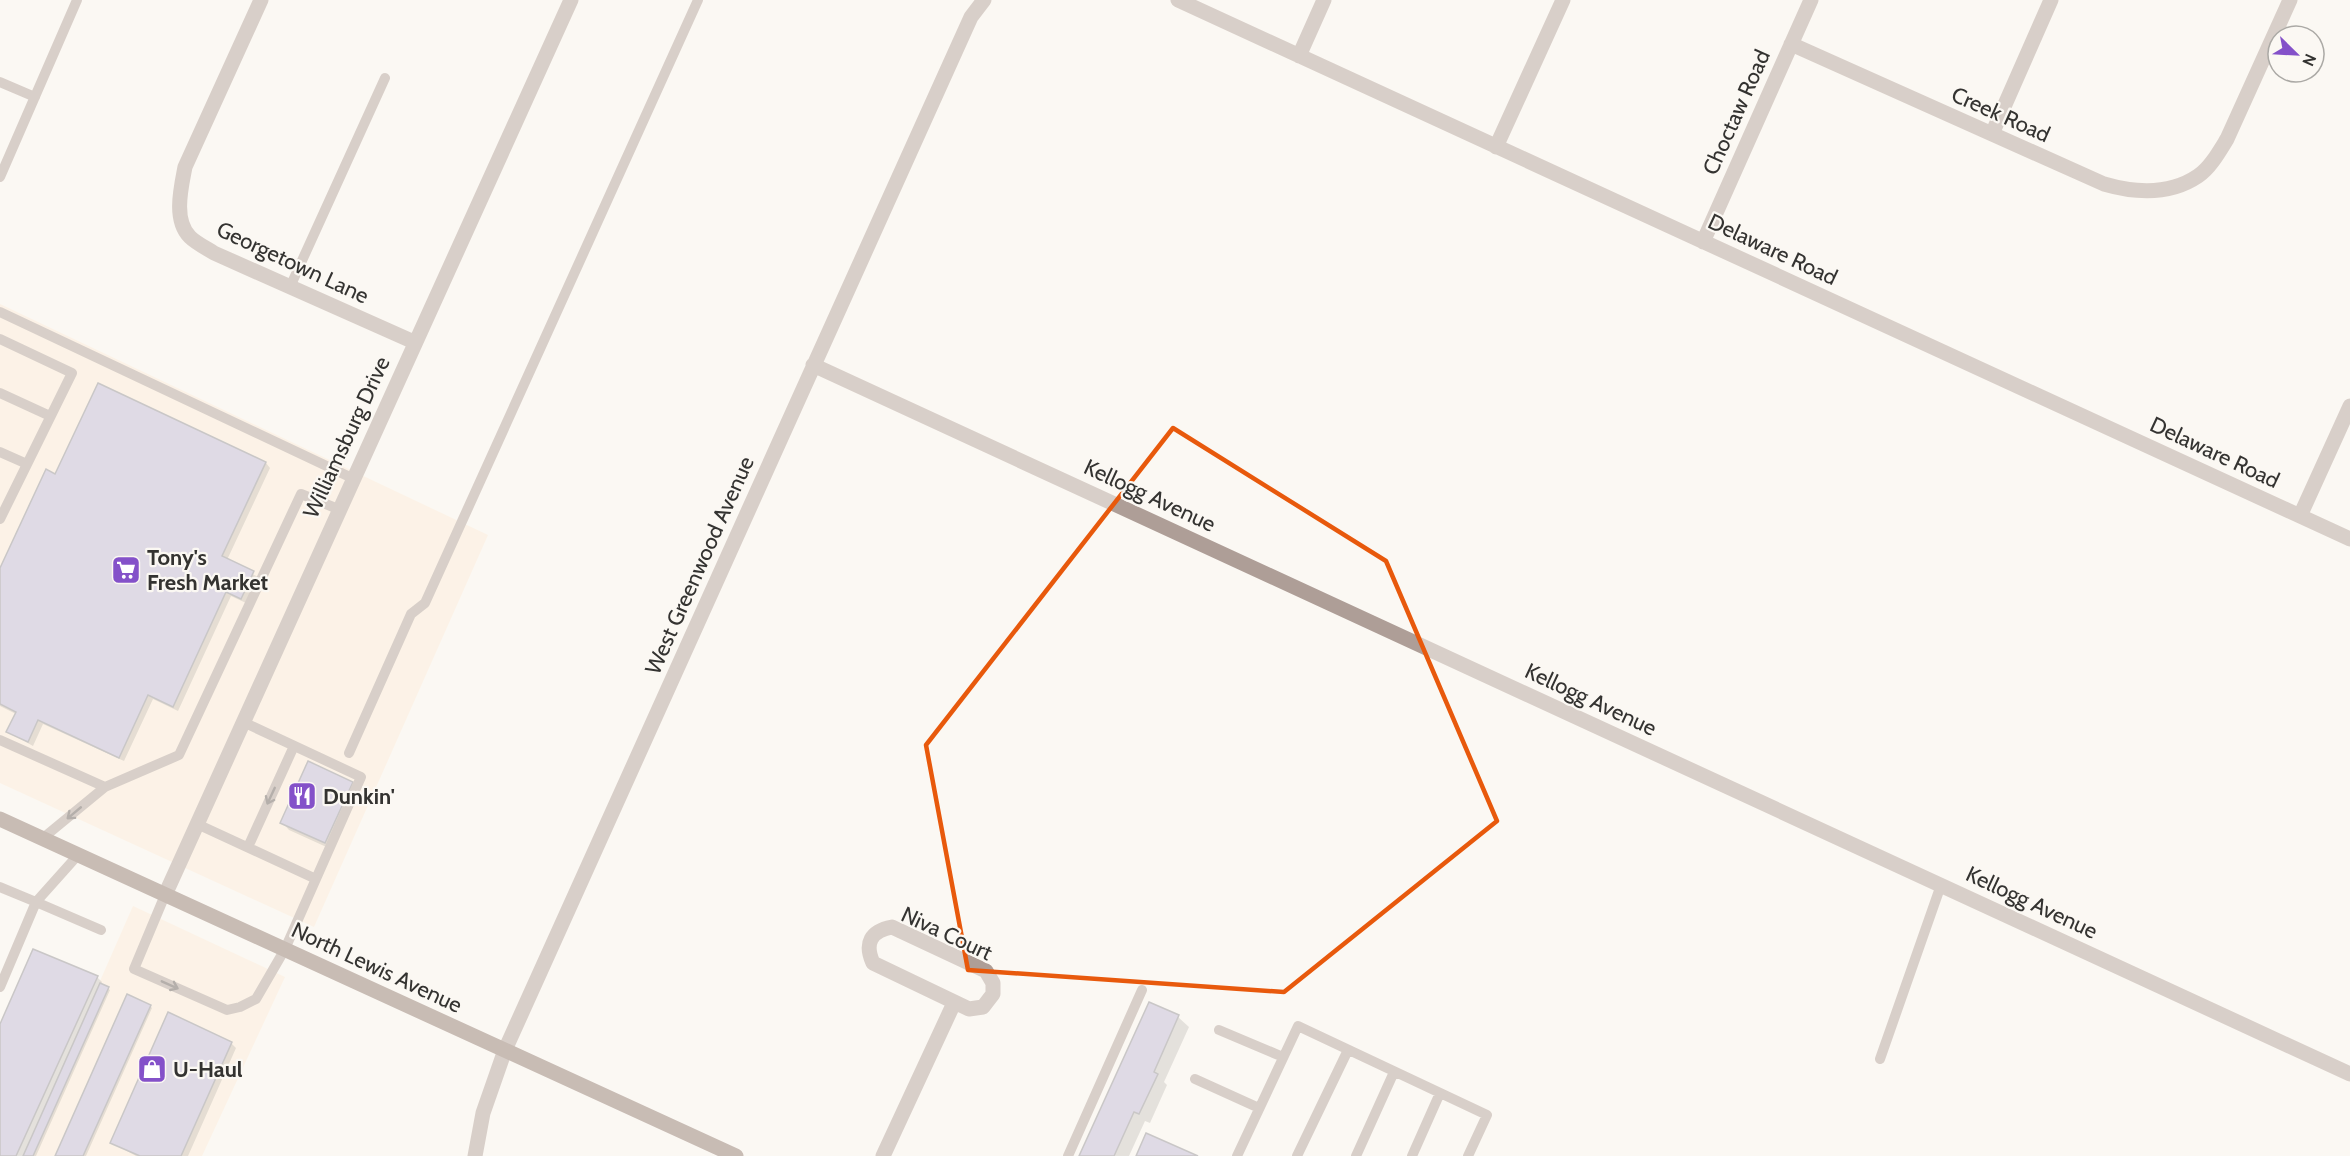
<svg xmlns="http://www.w3.org/2000/svg" width="2350" height="1156" font-family="Cabin,sans-serif">
<style>
.commercial{fill:#fcecd9}
.shadow{fill:#0003}
.building{fill:#bdb6d6;stroke:#8d8c92;stroke-width:1.5}
.lines{fill:none;stroke-linecap:round;stroke-linejoin:round}
.service{stroke:#ae9e97;stroke-width:10}
.minor{stroke:#ae9e97;stroke-width:15}
.secondary{stroke:#897369;stroke-width:15}
.oneway{stroke:#5f5855}
.marked{fill:none;stroke:#e8590c;stroke-width:4.5;stroke-linejoin:round}
.labels{text-anchor:middle;stroke-width:4.5;stroke-linejoin:round;paint-order:stroke}
.street-label{font-size:22px;fill:#343331;stroke:#fbf8f3}
.poi-label{font-size:22px;font-weight:bold;fill:#343331;stroke:#fbf8f3;text-anchor:start}
</style>
<rect width="100%" height="100%" fill="#fbf8f3"/>
<path class="commercial" d="M0 304 488 535 314 927 0 783Z
M133 906 285 977 202 1156H23Z"/>
<path class="shadow" d="M98 385 266 463 270 468 227 560 258 577 246 603 231 596 178 711 153 699 124 761 43 724 33 746 8 732 16 714 0 706V572L56 475Z
M352 784 360 791 333 850 289 830 282 822Z
M97 977 102 982 101 984 110 990 36 1156H0V1028Z
M1150 1004 1178 1017 1189 1027 1164 1082 1167 1085 1150 1123 1145 1121 1129 1156H1081Z
M150 1006 152 1008 86 1156H57Z
M231 1043 236 1048 188 1156H136L111 1142Z"/>
<path class="building" d="M98 383 266 462 222 556 254 571 241 599 226 592 173 707 148 695 119 758 38 720 28 742 6 732 16 712 0 704V568L46 469 55 474Z
M308 761 353 782 325 843 280 823Z
M33 949 98 976 16 1156H0V1024Z
M100 983 109 987 33 1156H23Z
M127 994 151 1005 83 1156H55Z
M1149 1002 1179 1015 1154 1072 1158 1074 1139 1114 1134 1112 1114 1156H1079Z
M168 1012 232 1042 181 1156H140L110 1143Z
M1146 1133 1198 1156H1136Z"/>
<g class="lines">
<path class="service" d="M0 82 35 97
M0 177 77 0
M290 287 385 78
M0 312 352 478
M0 339 72 373 0 519
M0 393 50 416
M0 452 27 464
M0 740 105 787 179 755 301 494 338 509
M349 753 411 614 425 603 698 0
M197 824 316 879
M43 838 105 787
M248 847 294 746
M0 887 36 902 78 855
M165 895 134 969 227 1010 240 1007 256 999 285 949 361 777 243 722
M0 987 36 902 101 930
M1219 1030 1283 1057
M1880 1059 1941 885
M1195 1079 1259 1108
M1068 1156 1142 990
M1237 1156 1298 1026 1487 1115 1468 1156
M1297 1156 1348 1050
M1356 1156 1394 1072
M1412 1156 1440 1093"/>
<path class="minor" d="M261 0 185 167C181 188 173 220 190 237 196 243 206 248 214 253L414 342
M1178 0 2350 539
M1791 44 2104 184C2135 193 2170 195 2198 176 2210 168 2219 152 2227 139L2290 0
M1299 56 1324 0
M1992 134 2051 0
M1496 147 1563 0
M1703 242 1811 0
M813 365 2350 1074
M2300 516 2350 406
M165 895 571 0
M892 927 986 971 993 983V994L983 1007 969 1009 873 963C864 943 871 931 892 927Z
M475 1156 483 1113 505 1050 971 17 984 0
M883 1156 954 1003"/>
<path class="secondary" d="M0 819 736 1156"/>
</g>
<defs><path id="oneway-shaft" d="M-6 0H5M1.5-3L5.5 0L1.5 3" fill="none" stroke-width="1.6" stroke-linecap="round" stroke-linejoin="round" transform="scale(1.5)"/></defs>
<g class="oneway">
<use href="#oneway-shaft" transform="translate(271 796) rotate(115)"/>
<use href="#oneway-shaft" transform="translate(74 813) rotate(140)"/>
<use href="#oneway-shaft" transform="translate(170 985) rotate(24)"/>
</g>
<path d="M0 0H2350V1156H0ZM1173 428 1386 561 1497 821 1284 992 968 970 926 745Z" fill="#fbf8f3" fill-opacity=".55" fill-rule="evenodd"/>
<path class="marked" d="M1173 428 1386 561 1497 821 1284 992 968 970 926 745Z"/>
<defs>
<g id="supermarket-square" transform="scale(1.5)"><rect x="-9" y="-9" width="18" height="18" rx="4" fill="#8451c9" stroke="#fbf8f3"/><path d="M-6-5.5h2.5l.6 2H6L4.5 2H-2.5L-4.4-4H-6ZM-1.5 3.2a1.3 1.3 0 1 0 .1 0ZM3 3.2a1.3 1.3 0 1 0 .1 0Z" fill="#fff"/></g>
<g id="restaurant-square" transform="scale(1.5)"><rect x="-9" y="-9" width="18" height="18" rx="4" fill="#8451c9" stroke="#fbf8f3"/><path d="M-5-6h1v4h1v-4h1v4h1v-4h1v5L-1.5 .5V6h-2V.5L-5-1ZM5-6V6H3V1.5H1.5Q1.5-4 5-6Z" fill="#fff"/></g>
<g id="shop-square" transform="scale(1.5)"><rect x="-9" y="-9" width="18" height="18" rx="4" fill="#8451c9" stroke="#fbf8f3"/><path d="M-5-2.5h2.3a2.7 3.5 0 0 1 5.4 0H5L5.5 6h-11ZM-1.5-2.5h3a1.5 2.3 0 0 0-3 0Z" fill="#fff"/></g>
</defs>
<g fill-rule="evenodd">
<use href="#supermarket-square" x="126" y="570"/>
<use href="#restaurant-square" x="302" y="796"/>
<use href="#shop-square" x="152" y="1069"/>
</g>
<g class="labels">
<g class="street-label">
<text transform="translate(1736 112) rotate(-66)" y="8">Choctaw Road</text>
<text transform="translate(2001 114) rotate(24)" y="8">Creek Road</text>
<text transform="translate(1773 249) rotate(25)" y="8">Delaware Road</text>
<text transform="translate(293 262) rotate(25)" y="8">Georgetown Lane</text>
<text transform="translate(346 437) rotate(-65)" y="8">Williamsburg Drive</text>
<text transform="translate(2215 452) rotate(25)" y="8">Delaware Road</text>
<text transform="translate(1150 495) rotate(25)" y="8">Kellogg Avenue</text>
<text transform="translate(699 565) rotate(-66)" y="8">West Greenwood Avenue</text>
<text transform="translate(1591 699) rotate(25)" y="8">Kellogg Avenue</text>
<text transform="translate(2032 902) rotate(25)" y="8">Kellogg Avenue</text>
<text transform="translate(947 933) rotate(25)" y="8">Niva Court</text>
<text transform="translate(377 967) rotate(25)" y="8">North Lewis Avenue</text>
</g>
<g class="poi-label">
<text x="147" y="565">Tony's<tspan x="147" dy="25">Fresh Market</tspan></text>
<text x="323" y="804">Dunkin'</text>
<text x="173" y="1077">U-Haul</text>
</g>
</g>
<g transform="translate(2296 54) rotate(114)"><circle r="28" fill="#fbf8f3" stroke="#aba9a5" stroke-width="1.5"/>
<path d="M0-4.5L10 22L0 15L-10 22Z" fill="#8451c9"/>
<text y="-9" font-size="16" font-weight="bold" text-anchor="middle" fill="#343331">N</text>
</g>
</svg>
